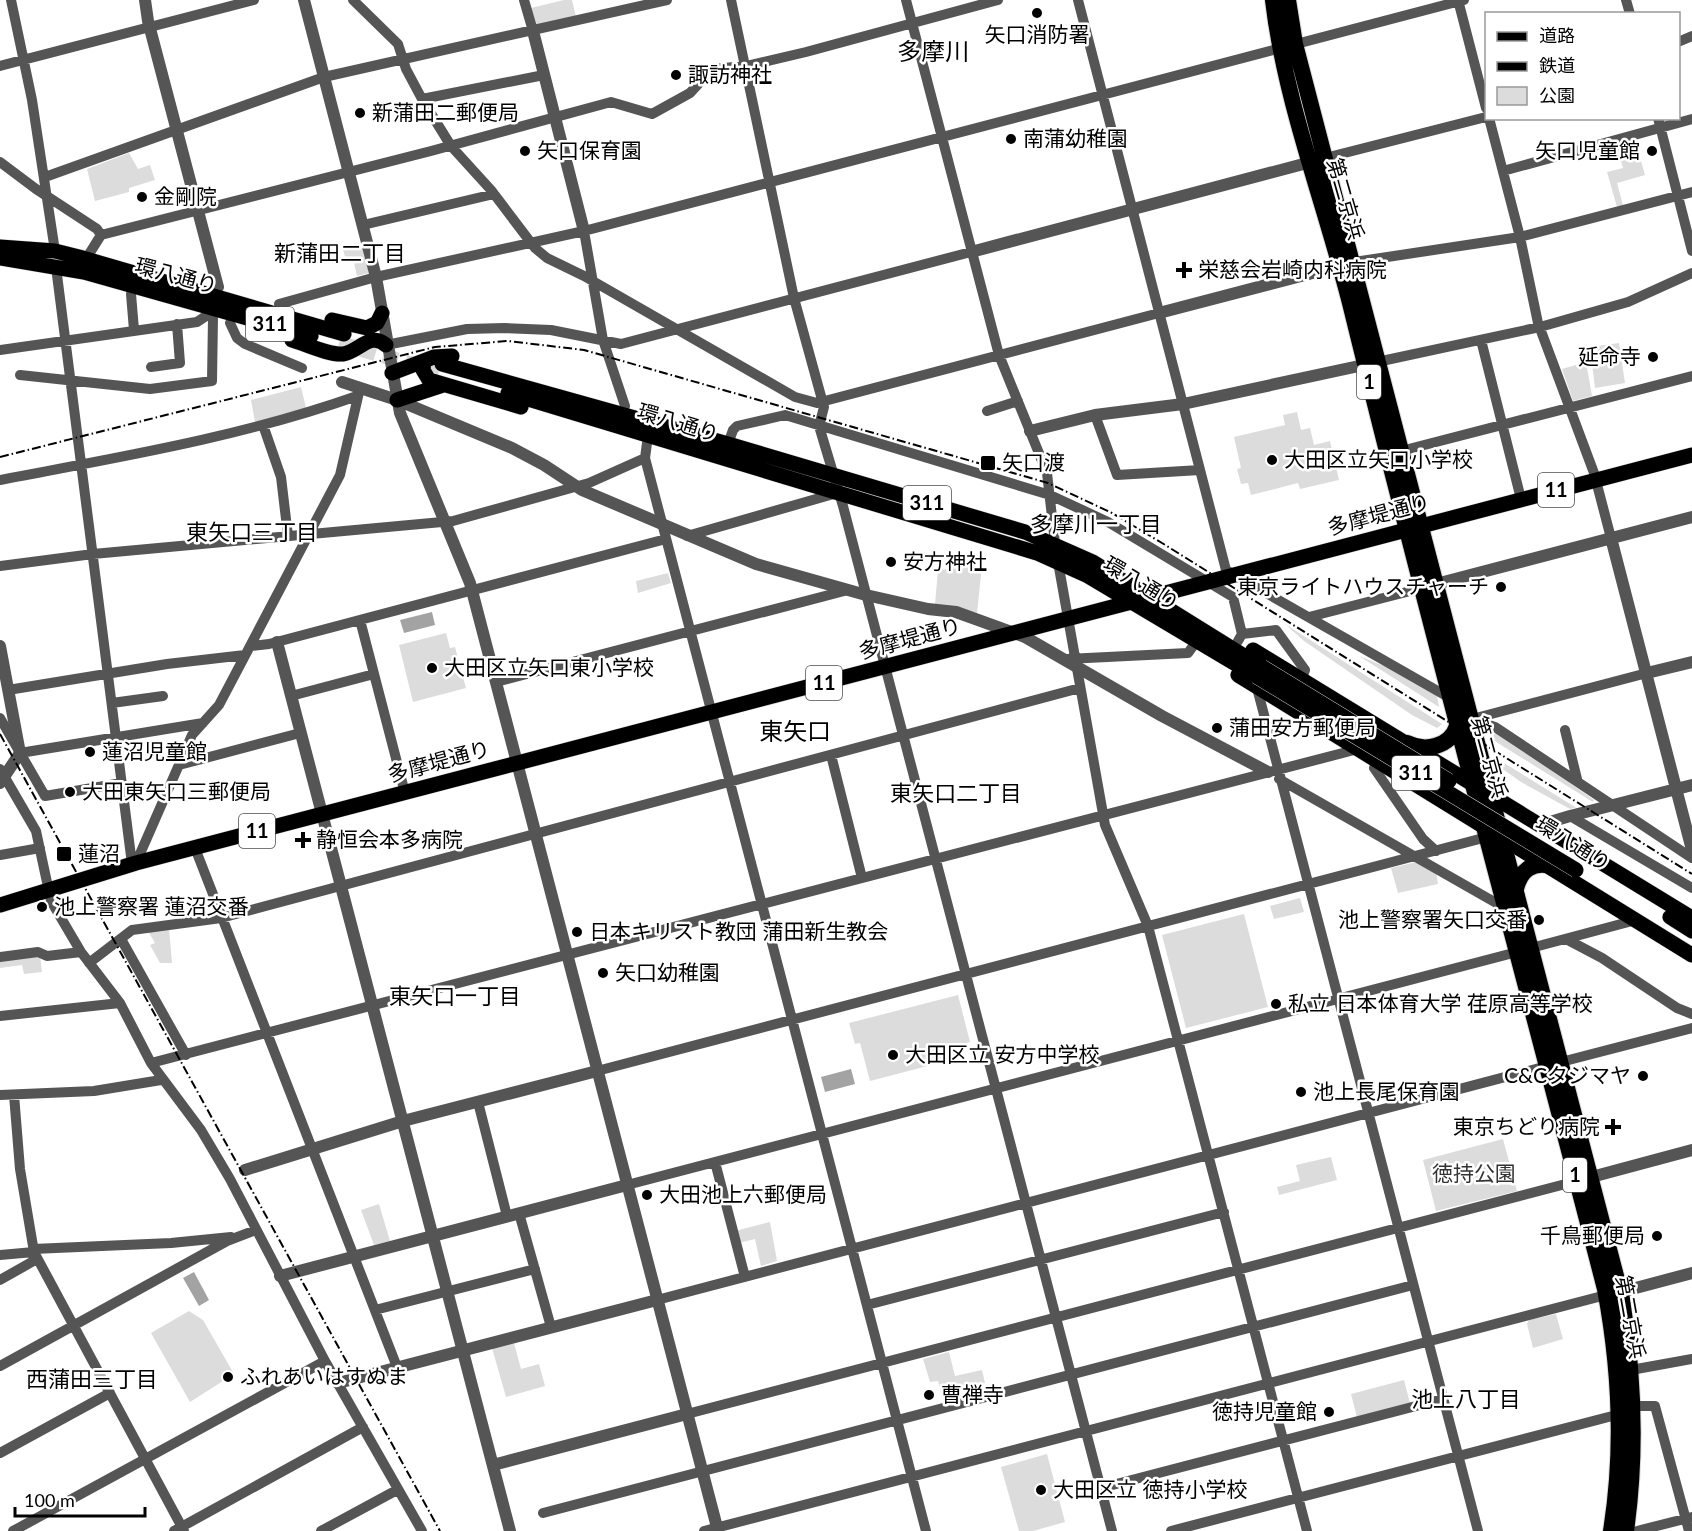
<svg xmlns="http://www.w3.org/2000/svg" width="1692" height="1531" font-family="Lato,'Noto Sans JP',sans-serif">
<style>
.green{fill:#dcdcdc}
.water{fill:#a3a3a3}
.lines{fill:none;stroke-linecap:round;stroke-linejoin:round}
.primary-tunnel{stroke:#d9d9d9;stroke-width:15;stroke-dasharray:15 8;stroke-linecap:butt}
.primary-casing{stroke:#dbdbdb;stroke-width:16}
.trunk-casing{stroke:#dbdbdb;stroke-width:18}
.minor{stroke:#555;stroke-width:10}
.tertiary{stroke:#555;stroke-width:12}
.primary{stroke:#000;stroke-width:15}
.trunk{stroke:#000;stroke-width:16}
.rail{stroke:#000;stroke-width:2;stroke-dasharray:9 3 1.5 3;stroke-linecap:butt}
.primary-bridge-casing{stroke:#dbdbdb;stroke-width:16;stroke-linecap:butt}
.primary-bridge{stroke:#000;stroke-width:15}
.poi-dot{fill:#000;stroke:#fff;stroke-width:2}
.labels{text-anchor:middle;stroke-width:5;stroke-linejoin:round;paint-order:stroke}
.shield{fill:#fff;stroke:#4c4c4c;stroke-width:1.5}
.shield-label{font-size:20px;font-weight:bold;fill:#000}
.poi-label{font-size:21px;fill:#000;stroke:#fff;text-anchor:start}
.street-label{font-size:21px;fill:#000;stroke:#fff}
.park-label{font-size:21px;fill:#333;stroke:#fff}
.neighbourhood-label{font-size:22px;fill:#000;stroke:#fff}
.quarter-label{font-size:24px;fill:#000;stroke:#fff}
</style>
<rect width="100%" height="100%" fill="#fff"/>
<path class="green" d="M564 0H572L576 17 536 26 531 8Z
M1635 140 1645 175 1617 183 1623 205 1617 207 1607 172 1623 168 1617 146Z
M129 153 138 169 150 165 155 180 129 188V192L95 201 87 169Z
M362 245 369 273 357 276 353 258 346 260 343 250Z
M1619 343 1625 383 1595 388 1590 347Z
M1586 362 1592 396 1573 401 1562 369Z
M301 387 306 408 255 422 251 400Z
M1297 412 1301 430 1310 428 1314 445 1330 441 1339 480 1300 489 1298 483 1251 495 1248 483 1241 484 1237 469 1241 468 1234 437 1285 425 1283 415Z
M982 566 977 613 935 604 938 570Z
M668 573 671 583 638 593 636 581Z
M1285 624 1442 724 1437 728 1412 715 1304 641Z
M446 633 450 648 455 647 466 688 413 702 399 645Z
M1359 656 1404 674 1437 696 1439 707Z
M1499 733 1594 800 1593 802 1493 740V734Z
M1496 758 1575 807H1577L1570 809 1521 782 1497 765Z
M1421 861 1436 871 1438 884 1398 893 1391 868Z
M1300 898 1304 912 1274 919 1270 906Z
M1244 914 1268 1007 1186 1028 1162 935Z
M169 928 172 963H160L150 945 155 943 148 931Z
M40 955 42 972 24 974 22 965 0 968V959Z
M958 995 970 1042 955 1046 958 1058 870 1081 860 1043 855 1044 849 1023Z
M1503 1139 1517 1191 1436 1211 1423 1160Z
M1331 1157 1337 1180 1279 1195 1277 1187 1300 1181 1296 1165Z
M379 1204 390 1241 374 1245 361 1210Z
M770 1222 777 1261 761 1266 755 1239 738 1243 735 1231Z
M189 1311 203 1320 234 1374 190 1402 151 1333Z
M1556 1314 1563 1339 1533 1348 1527 1324 1529 1320Z
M514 1343 521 1369 539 1364 545 1386 506 1397 492 1348Z
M949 1352 955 1376 982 1370 985 1383 950 1392 949 1389 941 1391 938 1381 930 1382 923 1359Z
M1404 1380 1410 1403 1357 1417 1351 1394Z
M1047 1454 1065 1522 1033 1531H1019L1001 1467Z"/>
<path class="water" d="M432 612 435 625 404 633 400 620Z
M851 1069 855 1084 825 1092 821 1077Z
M194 1272 209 1300 199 1306 183 1278Z"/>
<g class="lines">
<path class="primary-tunnel" d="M339 343 439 372"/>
<g class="primary-casing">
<path id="primary" d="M0 247 55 251 79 257 344 334
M0 258 84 272 311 336
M332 320 367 328 377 323 382 313
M292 340C306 344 328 355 343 354 359 352 370 331 386 345
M424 361 423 370 429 380 521 407
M442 364 728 444 1025 532 1093 562 1262 667
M392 373 434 357 452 356
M508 393 1037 553 1088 576 1256 676
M397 400 443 385
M1253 650 1692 918
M1238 675 1692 955
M0 905 136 863 1692 455
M1670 917 1692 931"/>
</g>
<g class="trunk-casing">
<path id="trunk" d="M1273 0C1285 104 1327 209 1352 311 1432 638 1521 963 1605 1289 1620 1369 1624 1450 1611 1531
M1288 0 1295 44 1622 1299C1634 1377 1637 1453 1626 1531
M1407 743C1425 752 1450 747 1457 726
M1516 889C1520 871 1532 861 1551 866"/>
</g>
<path class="minor" d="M11 0 32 100 55 251
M353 0 398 44 406 69 422 99 451 146 491 190 535 248 547 258 584 276 795 397 817 403 1159 313
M524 0 533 31
M731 0 794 298 824 407 819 426 843 506 1112 1531
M906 0 999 355 1047 473 1055 543
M1078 0 1226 570 1450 698
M1458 0 1486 108
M1626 0 1630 14
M1678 42 1692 36
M0 66 254 0
M422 99 544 75
M1489 118 1520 237 1538 323 1594 473 1611 538
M1658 118 1692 251
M1325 158 1486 117
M0 162 36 189 97 229 101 235
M1503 171 1692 119
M45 177 324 77 667 0
M363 225 494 194
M584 231 603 340 625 406
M86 259 101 235 431 151 611 102 652 114 690 93 712 69 746 66 806 52 998 0
M1354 262 1520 237 1692 192
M56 267 132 864
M131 294 134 330
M279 304 376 277 584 231 1464 0
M230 323 237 338 245 344 302 368
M1481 340 1521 499
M386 345 467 329 505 328 551 330 621 344 971 252
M0 350 197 322 206 316
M1377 362 1540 327 1628 302 1692 273
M151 367 180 363 177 324
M20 375 150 389 212 381 213 317
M987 411 1018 401
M1095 415 1117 475 1200 470
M263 425 281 477 288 536
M728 444 733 430 737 426 785 415 1050 495 1108 522 1233 597 1242 634 1238 641
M1401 451 1692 376
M645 458 926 1531
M0 480C120 457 241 437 357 396
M687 536 837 493
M1058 562 1105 825 1148 926 1307 1531
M0 566 93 554 453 521 589 483 645 458 647 443
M1309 617 1422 588
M360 620 405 793
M1242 634 1276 630 1305 670 1302 679
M251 646 269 644 666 539
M1067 659 1188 653 1196 642
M496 682 848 590
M1257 688 1478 1531
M8 690 167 664 245 655
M291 696 374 674
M112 703 163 696
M0 718 45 796 122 783
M1471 719 1495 727 1692 858
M1472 719 1647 673
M1565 730 1577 779
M20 753 203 723
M831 755 862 878
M1378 761 1374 768 1423 839 1436 851
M179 765 300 733
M0 769 36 831 51 901 81 952 120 1003 151 1063
M1279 779 1505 908
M1570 816 1692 888
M195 848 397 1367
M0 855 40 848
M136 863 192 735 219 705 340 475 360 388
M121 939 186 1055
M1566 939 1602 958 1677 1008 1692 1014
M1531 948 1636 920
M0 957 38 952 47 956 81 952
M89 963 132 930 221 918 1080 688
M0 1016 120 1003
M1561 1062 1692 1028
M597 1071 1487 837
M0 1095 94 1091 161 1080
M14 1095 20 1169 34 1252 184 1531
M478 1102 507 1216
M715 1162 745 1277
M627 1185 1517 952
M519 1213 551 1327
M33 1249 171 1243 231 1237
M0 1255 34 1252
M0 1280 37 1259
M657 1300 1547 1066
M867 1305 1224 1212
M375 1310 535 1269
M0 1366 227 1241 256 1230
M1631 1370 1692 1359
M1634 1406H1655L1689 1531
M687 1414 1577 1181
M0 1453 110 1393
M1101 1488 1443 1399
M543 1513 1413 1285
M13 1531 325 1361
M174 1531 363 1427
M321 1531 397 1490
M422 1531 325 1361 230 1179 201 1130 151 1063 1358 749
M704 1531 1606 1295
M1171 1531 1620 1414
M1637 1531 1692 1517"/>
<path class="tertiary" d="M145 0 148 21 218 287
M304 0 376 277 400 413 470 583 718 1531
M533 31 584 231
M971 252 1311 162
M1159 313 1347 264
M342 382 397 400 512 448 544 465 582 490 756 564 866 595 928 609 956 612 1025 637 1162 716 1268 772
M1030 431 1095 415 1183 404 1373 363
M1611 538 1692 850
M1436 584 1692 517
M277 642 510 1531
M0 646 20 753 0 783
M1647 673 1692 662
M1544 827 1550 822 1570 816 1692 785
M245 1170 403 1121 597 1071
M1584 1179 1692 1150
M280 1276 627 1185
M1613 1294 1692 1273
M338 1383 657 1300
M493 1465 687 1414"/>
<use href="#primary" class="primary"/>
<use href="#trunk" class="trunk"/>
<path class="rail" d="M0 457 435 347 508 341 584 350 1048 483 1112 513 1162 543 1692 874
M0 734 440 1531"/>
<g class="primary-bridge-casing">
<path id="primary-bridge" d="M1262 667 1449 781
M1256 676 1576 870"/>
</g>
<use href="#primary-bridge" class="primary-bridge"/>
</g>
<g class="poi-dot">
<circle cx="1037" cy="13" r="6"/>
<circle cx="676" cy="75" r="6"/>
<circle cx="360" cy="113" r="6"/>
<circle cx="1011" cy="139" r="6"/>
<circle cx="525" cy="151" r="6"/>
<circle cx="1652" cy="151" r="6"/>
<circle cx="142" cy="197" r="6"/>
<path d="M1181 261h6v6h6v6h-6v6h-6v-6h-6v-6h6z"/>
<circle cx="1653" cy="357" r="6"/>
<circle cx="1272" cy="460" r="6"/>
<rect x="980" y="455" width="16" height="16" rx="3"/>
<circle cx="891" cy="562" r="6"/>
<circle cx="1501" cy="587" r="6"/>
<circle cx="432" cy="668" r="6"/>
<circle cx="1217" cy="728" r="6"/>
<circle cx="90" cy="752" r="6"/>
<circle cx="70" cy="792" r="6"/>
<path d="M300 831h6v6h6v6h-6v6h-6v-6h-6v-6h6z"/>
<rect x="56" y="846" width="16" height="16" rx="3"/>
<circle cx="42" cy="907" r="6"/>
<circle cx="1539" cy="920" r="6"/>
<circle cx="577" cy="932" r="6"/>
<circle cx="603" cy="973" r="6"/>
<circle cx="1276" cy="1004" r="6"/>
<circle cx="893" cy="1055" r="6"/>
<circle cx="1643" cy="1076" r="6"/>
<circle cx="1301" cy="1092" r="6"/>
<path d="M1610 1118h6v6h6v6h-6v6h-6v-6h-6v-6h6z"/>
<circle cx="647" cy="1195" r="6"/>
<circle cx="1657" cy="1236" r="6"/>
<circle cx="228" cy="1377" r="6"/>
<circle cx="929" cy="1395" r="6"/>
<circle cx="1329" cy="1412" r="6"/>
<circle cx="1041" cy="1490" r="6"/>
</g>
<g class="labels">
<g class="shield">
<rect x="246" y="307" width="48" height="34" rx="4.5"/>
<rect x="1357" y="365" width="24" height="34" rx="4.5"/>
<rect x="1538" y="473" width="36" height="34" rx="4.5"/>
<rect x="903" y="486" width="48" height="34" rx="4.5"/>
<rect x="806" y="666" width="36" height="34" rx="4.5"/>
<rect x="1392" y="756" width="48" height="34" rx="4.5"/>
<rect x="239" y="814" width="36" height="34" rx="4.5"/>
<rect x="1563" y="1158" width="24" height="34" rx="4.5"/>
</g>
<g class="shield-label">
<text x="270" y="331">311</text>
<text x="1369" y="389">1</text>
<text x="1556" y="497">11</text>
<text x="927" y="510">311</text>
<text x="824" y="690">11</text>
<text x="1416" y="780">311</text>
<text x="257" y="838">11</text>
<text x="1575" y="1182">1</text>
</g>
<g class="poi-label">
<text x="1037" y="42" text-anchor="middle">矢口消防署</text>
<text x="688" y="82">諏訪神社</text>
<text x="372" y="120">新蒲田二郵便局</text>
<text x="1023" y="146">南蒲幼稚園</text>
<text x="537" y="158">矢口保育園</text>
<text x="1640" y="158" text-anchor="end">矢口児童館</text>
<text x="154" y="204">金剛院</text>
<text x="1198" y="277">栄慈会岩崎内科病院</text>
<text x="1641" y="364" text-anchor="end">延命寺</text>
<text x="1284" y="467">大田区立矢口小学校</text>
<text x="1002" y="470">矢口渡</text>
<text x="903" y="569">安方神社</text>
<text x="1489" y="594" text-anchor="end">東京ライトハウスチャーチ</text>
<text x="444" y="675">大田区立矢口東小学校</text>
<text x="1229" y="735">蒲田安方郵便局</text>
<text x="102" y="759">蓮沼児童館</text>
<text x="82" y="799">大田東矢口三郵便局</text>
<text x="316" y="847">静恒会本多病院</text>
<text x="78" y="861">蓮沼</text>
<text x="54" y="914">池上警察署 蓮沼交番</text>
<text x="1527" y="927" text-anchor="end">池上警察署矢口交番</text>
<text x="589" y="939">日本キリスト教団 蒲田新生教会</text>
<text x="615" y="980">矢口幼稚園</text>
<text x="1288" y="1011">私立 日本体育大学 荏原高等学校</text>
<text x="905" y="1062">大田区立 安方中学校</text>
<text x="1631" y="1083" text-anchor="end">C&amp;Cタジマヤ</text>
<text x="1313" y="1099">池上長尾保育園</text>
<text x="1600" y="1134" text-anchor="end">東京ちどり病院</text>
<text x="659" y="1202">大田池上六郵便局</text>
<text x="1645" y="1243" text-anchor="end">千鳥郵便局</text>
<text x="240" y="1384">ふれあいはすぬま</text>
<text x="941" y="1402">曹禅寺</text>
<text x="1317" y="1419" text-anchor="end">徳持児童館</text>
<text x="1053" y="1497">大田区立 徳持小学校</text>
</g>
<g class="street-label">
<text transform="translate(1345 199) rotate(74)" y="7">第二京浜</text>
<text transform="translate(176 276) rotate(15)" y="7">環八通り</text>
<text transform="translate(678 423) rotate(17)" y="7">環八通り</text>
<text transform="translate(1379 515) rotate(-15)" y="7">多摩堤通り</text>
<text transform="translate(1141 584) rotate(31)" y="7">環八通り</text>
<text transform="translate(910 639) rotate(-15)" y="7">多摩堤通り</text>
<text transform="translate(1489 757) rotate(75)" y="7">第二京浜</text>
<text transform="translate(439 762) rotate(-15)" y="7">多摩堤通り</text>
<text transform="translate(1573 844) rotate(32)" y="7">環八通り</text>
<text transform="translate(1630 1317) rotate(80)" y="7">第二京浜</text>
</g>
<g class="park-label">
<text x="1474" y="1181">徳持公園</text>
</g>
<g class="neighbourhood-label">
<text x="340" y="261">新蒲田二丁目</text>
<text x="1096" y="532">多摩川一丁目</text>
<text x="252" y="540">東矢口三丁目</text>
<text x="956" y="801">東矢口二丁目</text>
<text x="455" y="1004">東矢口一丁目</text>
<text x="92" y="1387">西蒲田三丁目</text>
<text x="1466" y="1407">池上八丁目</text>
</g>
<g class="quarter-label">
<text x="933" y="60">多摩川</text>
<text x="795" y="740">東矢口</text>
</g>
</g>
<rect x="1485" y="12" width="195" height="108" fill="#ffffff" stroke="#999999" stroke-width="1.5"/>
<rect x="1497" y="32" width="30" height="9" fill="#000000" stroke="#999999" stroke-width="1.5"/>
<text x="1539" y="42" font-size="18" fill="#000000">道路</text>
<rect x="1497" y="62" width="30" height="9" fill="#000000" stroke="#999999" stroke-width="1.5"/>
<text x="1539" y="72" font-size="18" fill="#000000">鉄道</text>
<rect x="1497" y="87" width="30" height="18" fill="#dcdcdc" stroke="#999999" stroke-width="1.5"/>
<text x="1539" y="102" font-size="18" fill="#000000">公園</text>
<path d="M15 1507v9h130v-9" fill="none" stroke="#000000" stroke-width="3"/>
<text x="24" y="1507" font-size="18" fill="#000000" stroke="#ffffff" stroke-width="4.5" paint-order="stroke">100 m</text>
</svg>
